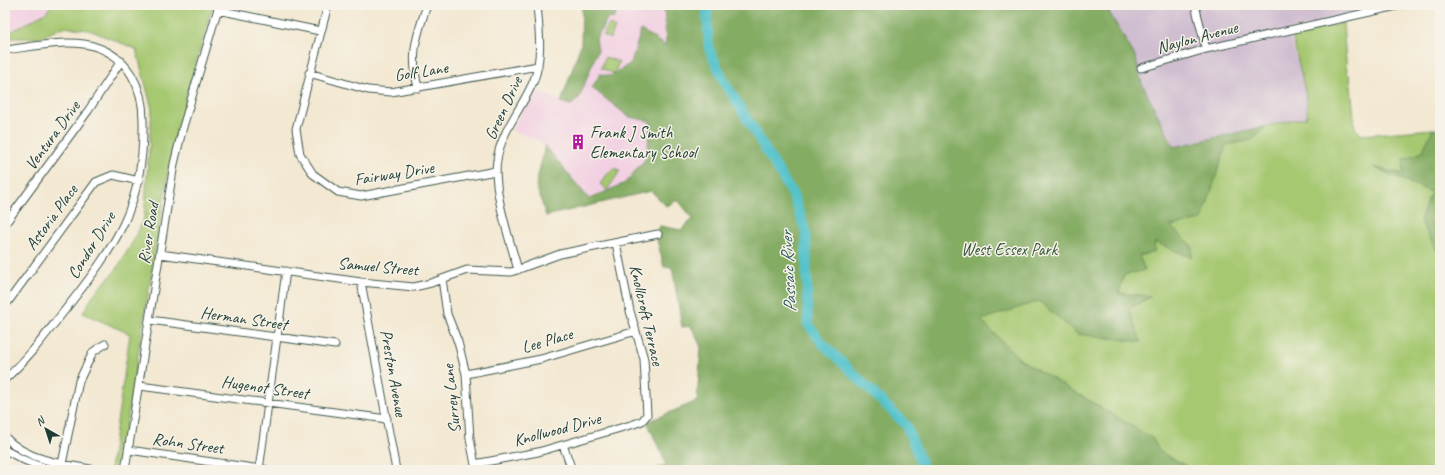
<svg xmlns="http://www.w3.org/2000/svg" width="1445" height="475" font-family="Caveat,sans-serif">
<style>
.built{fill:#f2cfe2}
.industrial{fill:#cfbdd0}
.green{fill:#a6c871;stroke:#628252}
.forest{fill:#84ac63;stroke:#52744c}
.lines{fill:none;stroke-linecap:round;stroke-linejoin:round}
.river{stroke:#54c2ca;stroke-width:10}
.minor-casing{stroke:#3f574c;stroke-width:9}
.minor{stroke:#fff;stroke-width:7}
.labels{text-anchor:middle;stroke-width:3;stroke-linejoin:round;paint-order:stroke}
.street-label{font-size:17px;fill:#1f3d34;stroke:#f7f3e8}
.poi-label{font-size:17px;fill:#1f3d34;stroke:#f7f3e8;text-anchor:start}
.park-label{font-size:17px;fill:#3a5940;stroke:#f7f3e8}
.water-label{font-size:18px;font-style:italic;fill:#2c5e5a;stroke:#f7f3e8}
</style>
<rect width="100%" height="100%" fill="#f7f3e8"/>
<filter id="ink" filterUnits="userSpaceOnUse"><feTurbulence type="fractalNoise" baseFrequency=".025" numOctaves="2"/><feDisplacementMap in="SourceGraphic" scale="8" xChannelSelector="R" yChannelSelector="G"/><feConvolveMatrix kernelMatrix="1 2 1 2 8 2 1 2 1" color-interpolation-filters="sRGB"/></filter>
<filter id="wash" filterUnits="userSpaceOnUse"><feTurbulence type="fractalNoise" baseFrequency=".012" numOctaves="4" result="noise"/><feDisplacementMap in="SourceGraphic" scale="16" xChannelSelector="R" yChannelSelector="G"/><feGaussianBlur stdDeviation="0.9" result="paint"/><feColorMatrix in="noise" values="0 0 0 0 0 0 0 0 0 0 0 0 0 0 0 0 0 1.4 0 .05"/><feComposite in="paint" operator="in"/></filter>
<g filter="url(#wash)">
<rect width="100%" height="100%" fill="#f3e8d2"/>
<path class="built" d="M5 5H58L5 35Z
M620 5H664L666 46 641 30 631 63 611 76 629 117 650 121 647 157 625 183 588 199 540 141 512 131 523 108 534 89 571 105 598 50 596 39 607 19 614 18Z"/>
<path class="industrial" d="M1108 5H1402L1289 31 1306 94 1307 117 1174 147 1141 82 1136 58 1109 12Z"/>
<path class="green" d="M52 5H213L173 143 119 470H110L130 334 83 313 94 294 116 270 135 238 144 218 152 109 136 49 89 30 63 27 40 38H5V33L11 32 45 13Z
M723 5 1122 66 1136 63 1162 154 1260 132 1267 126 1307 117V100L1292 35 1343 23 1347 73 1350 76 1355 128 1362 135 1433 129 1432 131H1440V470H947Z
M609 24 615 28 610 39 603 35Z
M605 57 619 62 614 74 601 68Z
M615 168 620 171 607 190 600 184 609 172Z"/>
<path class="forest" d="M582 5H620L614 18 607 19 596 39 598 50 579 98 571 105 561 102 581 44Z
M664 5H1108L1109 12 1136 58 1141 82 1174 147 1267 126 1252 140 1226 145 1202 220 1170 226 1192 246V258L1155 242 1154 252 1139 256 1145 270 1124 275 1119 293 1151 296 1129 309 1141 342 1077 334 1039 301 981 320 1021 360 1152 438 1160 452 1194 470H653L666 464 647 422 697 401 701 347 691 326 682 327 672 267H664L656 236 660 226 681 230 693 219 678 200 666 206 651 191 546 216 536 185 545 146 589 199 625 183 647 157 650 121 629 117 592 88 600 74 611 76 631 63 641 30 666 46Z
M1433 129H1440V257L1420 220 1431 192 1373 167 1403 174 1404 159 1422 152Z"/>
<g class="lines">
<path class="river" d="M711 5 707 12 709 49 724 81 793 195 806 232 808 324 822 343 906 425 924 470"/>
</g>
</g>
<g filter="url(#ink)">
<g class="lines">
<g class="minor-casing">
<path id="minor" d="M328 5 296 129 300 154 313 174 338 192 361 196 496 171
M1195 5 1206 49
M218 10 320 31
M5 50C31 47 71 38 96 47 128 57 143 87 143 120 145 206 116 245 65 310 46 334 28 359 5 379
M1141 68 1206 49 1401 5
M309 73 368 90 391 92 538 66
M418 88C410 53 416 38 427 5
M5 224 88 111 121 61
M160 254 361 282 414 287 431 283 467 270 511 272 560 254 658 234
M518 270C510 240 492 190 497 160 501 131 523 107 534 80 543 56 539 30 537 5
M442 279 447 314 458 342 466 374 470 439 476 470
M361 282 396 470
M5 306 96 182 113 175 139 181
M150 320 335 345
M466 374 541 359 636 331
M140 386 387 419
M5 437C27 461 67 465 97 470
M563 445 572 470
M5 450 24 460 49 470
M129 450 267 470
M62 464 79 381 93 352 105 344
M475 464 538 452 634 424 642 421 647 415 644 359 630 311 616 243
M125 470 174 164 183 127 219 5
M259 470 286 271"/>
</g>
<use href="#minor" class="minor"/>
</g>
</g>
<defs>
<g id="building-bare" transform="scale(1.2)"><path d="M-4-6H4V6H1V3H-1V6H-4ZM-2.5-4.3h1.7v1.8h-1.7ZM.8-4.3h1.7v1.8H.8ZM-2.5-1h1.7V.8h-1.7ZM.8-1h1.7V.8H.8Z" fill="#b5179e" stroke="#f7f3e8" stroke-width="2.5" paint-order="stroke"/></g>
</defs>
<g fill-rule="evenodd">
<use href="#building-bare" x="578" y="142"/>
</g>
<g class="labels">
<g class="street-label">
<text transform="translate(1197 37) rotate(-15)" y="6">Naylon Avenue</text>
<text transform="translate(421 71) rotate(-9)" y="6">Golf Lane</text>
<text transform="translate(503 108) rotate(-65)" y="6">Green Drive</text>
<text transform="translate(52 135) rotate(-54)" y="6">Ventura Drive</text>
<text transform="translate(394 173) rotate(-9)" y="6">Fairway Drive</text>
<text transform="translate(51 217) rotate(-54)" y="6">Astoria Place</text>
<text transform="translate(148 233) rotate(-81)" y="6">River Road</text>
<text transform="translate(91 245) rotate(-58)" y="6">Condor Drive</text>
<text transform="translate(378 266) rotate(5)" y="6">Samuel Street</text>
<text transform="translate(647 315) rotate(77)" y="6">Knollcroft Terrace</text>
<text transform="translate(244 318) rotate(8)" y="6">Herman Street</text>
<text transform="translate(547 340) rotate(-16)" y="6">Lee Place</text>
<text transform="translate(394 373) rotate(80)" y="6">Preston Avenue</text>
<text transform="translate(265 387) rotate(8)" y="6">Hugenot Street</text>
<text transform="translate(451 399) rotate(-96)" y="6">Surrey Lane</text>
<text transform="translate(557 429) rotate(-15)" y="6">Knollwood Drive</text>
<text transform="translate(188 443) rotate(8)" y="6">Rohn Street</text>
</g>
<g class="poi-label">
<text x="590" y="138">Frank J Smith<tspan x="590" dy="20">Elementary School</tspan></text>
</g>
<g class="park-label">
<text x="1009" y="255">West Essex Park</text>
</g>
<g class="water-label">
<text transform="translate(788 272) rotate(-93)" y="6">Passaic River</text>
</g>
</g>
<rect width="1445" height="475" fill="none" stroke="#f7f3e8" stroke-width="20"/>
<g transform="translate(46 429) rotate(321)" stroke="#f7f3e8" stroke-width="3" paint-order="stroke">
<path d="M0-3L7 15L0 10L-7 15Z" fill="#1f3d34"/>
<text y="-6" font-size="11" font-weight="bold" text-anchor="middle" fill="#1f3d34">N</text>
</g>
</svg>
